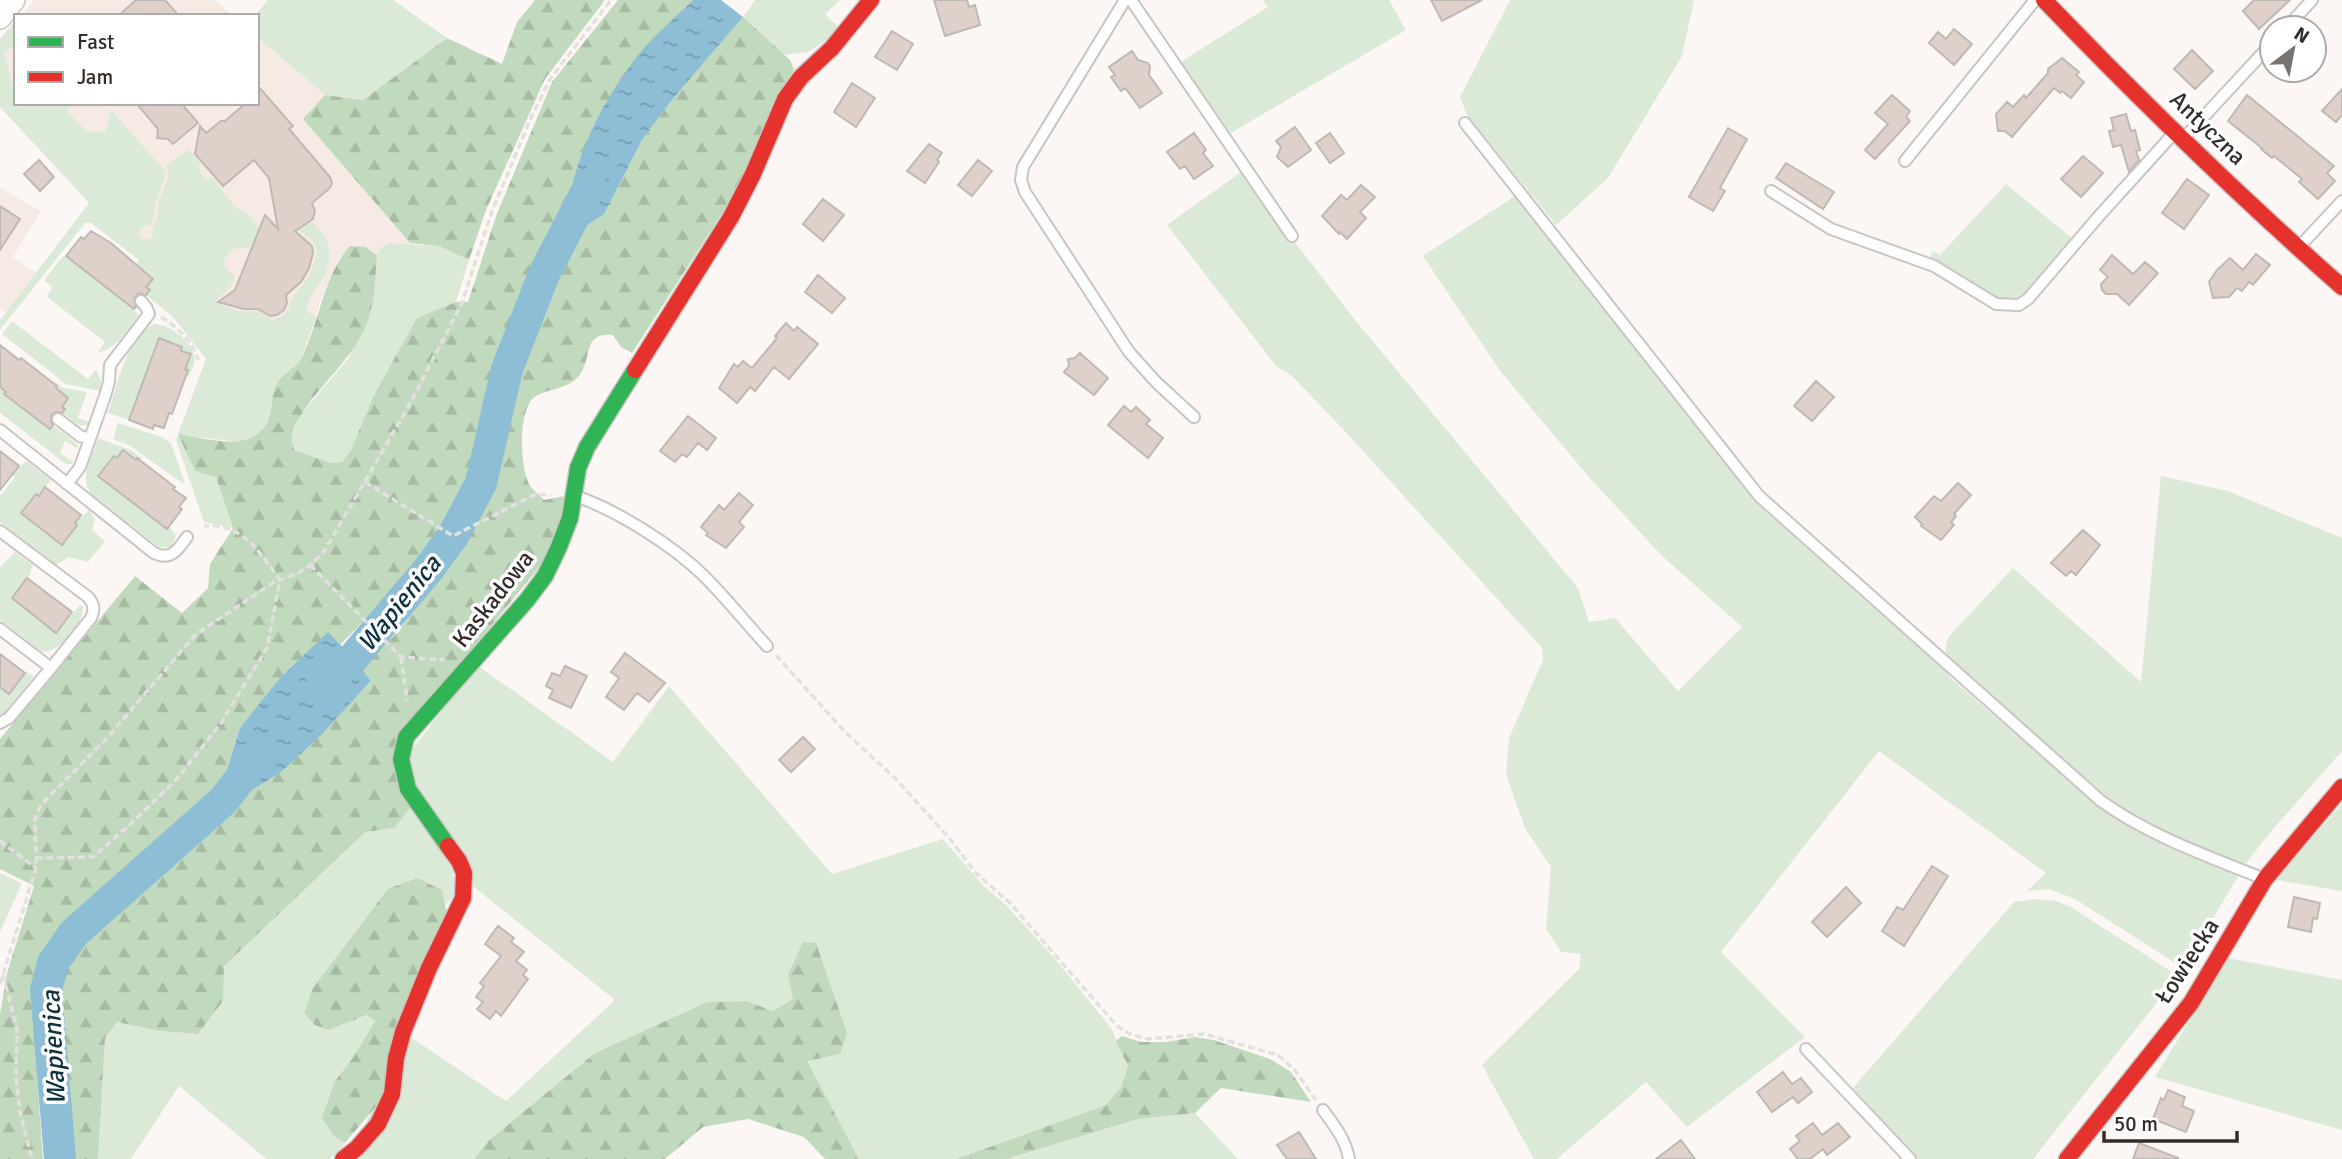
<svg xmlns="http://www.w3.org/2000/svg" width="2342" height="1159" font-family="Signika,sans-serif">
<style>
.built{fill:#f6eae4}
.grass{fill:#dbead7}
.forest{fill:url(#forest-firs)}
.water{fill:url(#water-ripples)}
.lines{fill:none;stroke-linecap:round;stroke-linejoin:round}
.river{stroke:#8dbed5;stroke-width:32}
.building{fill:#dfd0c9;stroke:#bfb9b6;stroke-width:2}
.lane-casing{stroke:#cac5c2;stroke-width:14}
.street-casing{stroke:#cac5c2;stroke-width:24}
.fast-casing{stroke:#cac5c2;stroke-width:19}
.jam-casing{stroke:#cac5c2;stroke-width:19}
.path{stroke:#e2e1e0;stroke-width:3.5;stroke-dasharray:7 3.5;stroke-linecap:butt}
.lane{stroke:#fffefe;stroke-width:10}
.street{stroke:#fffefe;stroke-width:21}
.fast{stroke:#30b455;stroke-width:16}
.jam{stroke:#e5322d;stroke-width:16}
.labels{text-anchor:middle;stroke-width:7;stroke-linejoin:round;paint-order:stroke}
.street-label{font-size:24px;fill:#332c28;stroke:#fff}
.water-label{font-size:26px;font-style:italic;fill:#103240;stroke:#fff}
</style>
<defs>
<pattern id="forest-firs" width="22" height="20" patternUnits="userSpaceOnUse" patternTransform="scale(1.75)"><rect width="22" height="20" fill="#c1dabd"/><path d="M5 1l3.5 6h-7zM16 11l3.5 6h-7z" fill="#a6bba2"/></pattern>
<pattern id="water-ripples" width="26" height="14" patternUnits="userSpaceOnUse" patternTransform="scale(1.75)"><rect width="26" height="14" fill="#8dbed5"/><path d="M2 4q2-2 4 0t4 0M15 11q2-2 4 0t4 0" fill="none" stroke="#749bad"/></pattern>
</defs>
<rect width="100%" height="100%" fill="#fcf7f5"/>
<path class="built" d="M34 0H215L233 16H21Z
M16 23V103H257V37L325 95 303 119 410 243 469 260 456 302 339 258 321 299 308 341 178 434 206 359 185 333V301L0 107V42Z
M0 187 41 211 13 257 36 273 6 312 0 308Z"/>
<path class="grass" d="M268 0H393L447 38 363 100 325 95 257 37V16H254Z
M755 0H840L825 14 841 30 808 52 783 55 743 17Z
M1263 0H1389L1406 30 1231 133 1179 63 1268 7Z
M1510 0H1694L1682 56 1608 178 1556 225 1467 115 1460 97Z
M16 20 15 47 4 51 18 107 35 103H75L67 111C78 123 88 139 107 129L110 118 108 112 111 110 165 171 164 179 156 200 152 222 149 225 143 226 139 230V236L142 239H150L153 236 152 228 157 220 159 201 169 175 166 166 189 149 201 164 198 166 201 174 207 179 211 176 237 209 244 210 259 227 250 248C236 247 228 249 223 263L227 270 235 276 230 288 216 300 217 304 239 311H259L273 320 281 317 288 310 291 300 311 273 317 252C315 237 302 237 295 226L309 221C329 233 335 255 324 276 319 286 310 295 307 306L308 312 316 317 300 362 277 383 269 418 260 434 240 442 179 435 216 477 233 528 204 522 176 440 206 359 173 317 146 295 149 290 146 287 153 279 140 269 141 267 137 264 139 260 91 223H85L0 330V320L89 203 0 107V39Z
M1241 172 1351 315 1578 588 1589 622 1615 618 1678 691 1742 627 1662 556 1588 476 1501 372 1423 256 1515 196 1743 483 1928 654 1955 682 2099 806 2128 826 2239 875 2183 968 2075 899 2049 889 2027 891 2046 873 1879 751 1721 952 1805 1037 1687 1127 1646 1082 1557 1159H1534L1482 1065 1579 969 1581 954 1561 952 1546 928 1551 867 1525 828 1506 775 1509 738 1543 660 1542 648 1341 427 1292 376 1276 366 1167 225Z
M2006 184 2073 239C2059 255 2031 296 2010 300 2007 301 2003 300 1999 300L1928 260 1933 251 1940 255Z
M390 243 439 246 469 260 456 302 417 319 373 397 351 450 342 462 331 463 294 450 291 437 301 414 348 359 372 299 377 255 382 247Z
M63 256 76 264 78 263 89 274 125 299 124 301 139 315C128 328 116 351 98 352L105 342 47 297 52 287 44 280Z
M12 321 88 379 96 369 101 381 100 391 66 384 2 334Z
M153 324C169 324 189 339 194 354 197 361 191 371 189 377L186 376 188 371 185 370 191 354 181 351 182 347 159 339 139 393 141 394 136 407H134L129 420 108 413C118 384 125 342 153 324Z
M55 382 64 388 87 392 78 418 89 422 88 425 80 426 62 413 65 409 62 407 68 398 56 388Z
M0 387 6 392 5 394 53 425 77 444 78 449 65 441 60 453 74 462 72 464H66L0 413Z
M118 423 162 437 171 443 185 484 173 477 132 447 113 439Z
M98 438 131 450 143 459 136 460 123 450 117 458 113 456 98 476 144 511 157 519 156 521 166 529 169 526 176 536 171 547H159L93 496C77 479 92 458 98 438Z
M26 461 51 480 39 496 36 494 62 545 77 526 75 523 89 510 95 520 92 530 105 541 88 562 69 557 55 566 0 522V496L15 477 12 474Z
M2161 476 2228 491 2342 538V751L2268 835 2245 865 2173 836 2126 813 1952 664C1945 654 1943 646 1950 635L2013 568 2141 682Z
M15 552 33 565 29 576 12 598 56 633 80 605 83 606C84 624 60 653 42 652L0 620V567Z
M477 665 613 762 669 686 832 874 943 839 984 886 1006 905 1056 960 1111 1028 1128 1066 1121 1087 1106 1105 956 1159H859L806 1060 788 975 793 999 773 1011 746 1001 707 1002 595 1053 488 1141 474 1159H350L406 1034 506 1101 615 1000 469 883 404 760Z
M26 672 34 676 4 714H0V687L9 694Z
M2342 804V891L2276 880Z
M411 807 450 859 456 893 329 1030 368 1015 375 1021 352 1059 335 1081 333 1135 345 1143 330 1159H266L179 1086 131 1159H98L105 1038 117 1022 159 1031 198 1034 223 1001V966L365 831 393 828Z
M0 873 22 883 0 932Z
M2036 899 2056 901 2071 907 2178 976 2033 1159H1915L1853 1088 2014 902Z
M2228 958 2342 980V1130L2155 1077Z
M1195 1113 1238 1159H1006L1138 1119Z"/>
<path class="forest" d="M535 0H605L545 79 486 210 469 260 439 246 410 243 303 119 325 95 363 100 447 38 502 64 517 22Z
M618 0H693L640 53 569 194 567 221 536 269 497 368 470 485 419 564 340 645 328 633 240 728 224 779 73 915 54 942 40 972 35 998 38 1090 43 1159H0V1014L7 973 34 886 0 869V739L135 576 182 613 208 588 210 564 233 528 216 477 195 471 178 434C207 438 255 455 269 418 273 407 271 391 278 382 284 373 296 368 301 359 320 322 322 278 350 246L365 247 377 255C375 278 375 304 366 326 349 366 304 397 292 434 291 440 293 444 294 450L331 463 342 462 351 450 373 397 417 318 456 302H468L496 216 552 82Z
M743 17 790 60 794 69 748 173 632 353 621 347 613 335C579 332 595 362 576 379 565 389 548 389 536 396 517 407 520 467 529 484 532 490 540 495 544 500L565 496 554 549 410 725 411 807 394 828 365 832 224 966 223 1001 198 1034 159 1031 117 1022 105 1038 98 1159H69L56 995 64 965 82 936 203 835 242 796 280 773 371 682 362 670 400 629 460 541 488 486 517 374 555 277 579 230 604 213 642 140 672 100Z
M417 878 442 890 447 915 389 1091 345 1143 333 1135 322 1118 335 1081 352 1059 375 1021 367 1015 329 1030 315 1025 304 1013 313 988 388 889Z
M803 942 816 943 847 1033 840 1054 807 1061 859 1159H825L804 1137 748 1119 703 1127 665 1159H474L488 1141 595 1053 707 1002 746 1001 773 1011 793 999 788 975Z
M1122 1036 1142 1042H1166L1195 1037 1214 1040 1270 1059 1291 1072 1311 1102 1221 1088 1195 1113 1138 1119 1006 1159H956L1106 1105 1121 1087 1128 1066 1116 1041Z"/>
<path class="water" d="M693 0H721L743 17 672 100 642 140 604 214 579 230 567 221C571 161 602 101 639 54 655 34 676 17 693 0Z
M328 632 353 658 371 681 320 736 280 773 242 796 224 779 240 728 280 678Z"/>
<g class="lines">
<path class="river" d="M322 685 353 658 427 571 453 536 481 483 507 369 545 272 590 185
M60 1159 46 990 53 963 74 933 223 801 259 755"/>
</g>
<path class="building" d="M136 0H165L179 16H118Z
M934 0H967L969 7 975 5 980 25 945 36Z
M1431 0H1482L1442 21Z
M2254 0H2290L2259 29 2243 11Z
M1954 29 1972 44 1954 65 1929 43 1938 32 1946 39Z
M892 31 913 44 897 70 875 57Z
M2192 50 2213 71 2195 89 2174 69Z
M1132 51 1138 60 1148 63 1150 67 1149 75 1162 93 1140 108 1125 88 1121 91 1111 77 1115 75 1109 67Z
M2062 58 2079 72 2076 75 2084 82 2071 98 2062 91 2060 93 2054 88 2012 137 2005 131H1998L1996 114 2007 102 2013 107 2024 95 2026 98 2048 73V69Z
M852 83 875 98 856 127 834 112Z
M257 85 293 126 289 129 330 177 332 183 330 188 312 203 315 211 313 219 295 231 312 246 313 253 309 268 301 282 286 295 287 303 284 310 277 315 270 316 258 309H244L218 302 235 290 265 215 278 229 269 178 254 160 223 186 195 154 200 126 206 133 221 121H225L246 103H257Z
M2342 89V115L2336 122 2322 111Z
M1892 95 1910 111 1906 117 1910 121 1875 159 1865 150 1888 124 1875 113Z
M2247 95 2334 166 2327 173 2335 181 2318 199 2299 182 2302 179 2274 156 2272 158 2261 149 2262 148 2228 121Z
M136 103H181L198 123 173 144 168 139 157 138 158 129Z
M2126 114 2131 131 2135 130 2140 150 2136 151 2139 160 2129 172 2121 145 2113 147 2109 131 2114 130 2111 118Z
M1295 127 1311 150 1288 167 1277 157 1281 147 1276 141Z
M1728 128 1747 139 1720 188 1725 191 1713 211 1689 197Z
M1194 133 1206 150 1203 153 1213 166 1194 179 1185 166 1180 169 1167 152Z
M1330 133 1344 153 1330 163 1316 143Z
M929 144 942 153 937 160 939 162 925 183 907 171Z
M2083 156 2103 173 2081 197 2061 179Z
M39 160 54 177 40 191 24 174Z
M978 160 992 171 972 196 958 185Z
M1786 163 1834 192 1823 209 1776 178Z
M2187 179 2209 195 2184 229 2162 213Z
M1361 185 1375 197 1360 212 1366 218 1347 239 1340 232 1339 234 1322 216 1341 195 1347 200Z
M823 199 844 215 823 241 803 224Z
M0 206 20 219 0 250Z
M91 231 111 243 153 279 146 287 150 290 146 295 139 293 134 298 136 307 134 309 66 256 81 237 84 239Z
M2256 254 2270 265 2253 285 2249 282 2242 291 2237 288 2229 297 2213 298 2209 282 2217 270 2230 258 2243 270Z
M2112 255 2133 274 2145 262 2158 273 2129 305 2117 294H2106L2102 290 2101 284 2108 277 2100 270Z
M818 275 845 298 832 313 805 292Z
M786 323 794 331 797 327 818 344 789 379 774 367 755 391 750 387 737 403 719 388 734 364 738 367 743 361 752 368 777 338 775 336Z
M159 338 182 347 181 351 191 354 185 370H188L172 414 169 413 164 428 154 425 153 429 129 420Z
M0 345 19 360 21 358 57 386 56 388 68 398 62 407 65 409 62 413 56 412 51 415V421L53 425 50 429 4 394 6 392 0 387Z
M1080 353 1108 378 1094 395 1064 372 1069 366 1068 359 1075 358Z
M1816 381 1834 397 1812 421 1794 406Z
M1124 406 1131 412 1136 407 1150 420 1146 424 1163 438 1148 458 1108 425Z
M688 416 716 438 707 450 698 443 687 457 682 454 675 462 660 451Z
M123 450 136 460 137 458 175 487 173 489 186 498 179 507 182 509 167 529 98 476 114 456 117 458Z
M0 451 19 466 0 490Z
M1958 483 1971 495 1954 514 1956 516 1951 522 1954 525 1941 540 1921 526 1922 524 1915 517 1934 496 1941 501Z
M45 487 81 515 75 523 77 525 62 545 21 513 36 494 39 496Z
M739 493 753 505 739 522 744 527 726 548 706 535 708 533 701 527 719 505 724 510Z
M2083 530 2100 545 2076 575 2071 571 2066 576 2051 563Z
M27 578 72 612 56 633 12 598Z
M625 653 665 683 649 702 637 693 624 710 606 697 619 678 611 672Z
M0 654 25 673 9 694 0 687Z
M565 666 587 676 571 708 549 698 553 690 546 686 552 673 560 676Z
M803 737 815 749 791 772 779 760Z
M1932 866 1948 876 1904 946 1882 931 1897 907 1903 910Z
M1846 887 1861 903 1827 937 1812 922Z
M2294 897 2320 903 2317 919 2313 918 2311 932 2288 927Z
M498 926 514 938 511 942 524 952 516 961 527 970 523 975 528 979 501 1016 496 1011 490 1019 477 1009 483 1002 476 997 484 986 480 983 501 956 485 944Z
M1783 1072 1792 1084 1801 1078 1812 1092 1798 1103 1793 1097 1772 1112 1757 1092Z
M2168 1090 2185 1097 2182 1106 2194 1111 2186 1132 2153 1119 2161 1098 2164 1100Z
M1813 1123 1822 1135 1838 1123 1850 1137 1827 1155 1823 1149 1810 1159H1798L1790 1149 1800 1141 1796 1136Z
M1299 1132 1316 1159H1287L1277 1145Z
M1681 1140 1695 1159H1656Z
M2139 1143 2178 1158V1159H2133Z"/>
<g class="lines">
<g class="lane-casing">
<path id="lane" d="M1125 0 1023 167 1021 180 1025 192 1129 352 1156 382 1194 417
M1131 0 1292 236
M2286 28 2312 0
M1465 123 1759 496 2101 801C2150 836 2207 856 2262 878
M2185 137 2272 43
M1905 161 2035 0
M1771 191 1831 229 1934 266 1996 304 2019 305 2028 299 2099 216 2175 132
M2300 246 2342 201
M58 419 80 436 90 439
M0 430 154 553C171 561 178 550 187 537
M67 484 80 467 105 396 109 382 110 365 149 314 146 307 141 301
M575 496C615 509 674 546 705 577 726 598 746 623 767 646
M0 531 88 597C94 604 95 609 91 618L51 668
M0 629 51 668 9 718 0 723
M1806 1049 1910 1159
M1323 1110C1334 1125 1346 1140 1349 1159"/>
</g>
<g class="street-casing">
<path id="street" d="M0 18 14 0"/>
</g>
<g class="fast-casing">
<path id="fast" d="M448 846 408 789 401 759 406 737 527 600 545 576 558 549 570 518 578 468 587 447 635 370"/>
</g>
<g class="jam-casing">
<path id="jam" d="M2044 0C2139 99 2239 196 2342 287
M635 370 731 217 753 174 785 99 801 77 832 48 871 0
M343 1159 357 1148 378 1124 392 1094 396 1058 403 1032 429 968 463 898 464 873 459 861 448 846
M2067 1159 2191 1003 2265 879 2342 787"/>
</g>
<path class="path" d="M161 317C175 325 195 343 198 360
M365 482 453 536 536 494 551 495
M310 565 401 657 444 660
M776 655 844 731 895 778 950 839 976 873 1010 903 1117 1026 1130 1034 1148 1039 1204 1034 1278 1055 1294 1069 1316 1100
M401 657 407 700
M0 841 36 868
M36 858 93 857 134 821 176 780 219 726 267 648 280 580C259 552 243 523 204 526
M3 975 17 1028 16 1077 20 1112 32 1159
M0 984 36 868 35 819 41 805 108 737 195 635 274 582 298 573 313 563 325 550 412 400 462 303 491 214 530 120 550 79 611 0"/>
<use href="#lane" class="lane"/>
<use href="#street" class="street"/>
<use href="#fast" class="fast"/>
<use href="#jam" class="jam"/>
</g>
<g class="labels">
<g class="street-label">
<text transform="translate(2208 128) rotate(44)" y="8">Antyczna</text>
<text transform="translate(493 599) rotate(-52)" y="8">Kaskadowa</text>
<text transform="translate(2187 961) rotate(-57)" y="8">Łowiecka</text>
</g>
<g class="water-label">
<text transform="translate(399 603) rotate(-51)" y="9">Wapienica</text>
<text transform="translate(53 1048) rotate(-93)" y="9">Wapienica</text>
</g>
</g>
<rect x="14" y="14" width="245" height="91" fill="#ffffff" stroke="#adaba9" stroke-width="2"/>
<rect x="28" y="37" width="35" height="10" fill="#30b455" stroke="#adaba9" stroke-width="2"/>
<text x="77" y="49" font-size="21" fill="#332c28">Fast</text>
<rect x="28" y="72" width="35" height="10" fill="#e5322d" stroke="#adaba9" stroke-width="2"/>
<text x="77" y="84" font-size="21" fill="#332c28">Jam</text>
<g transform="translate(2293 49) rotate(32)"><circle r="33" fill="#ffffff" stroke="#adaba9" stroke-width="2"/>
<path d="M0-5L12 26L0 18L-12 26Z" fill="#797370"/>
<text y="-10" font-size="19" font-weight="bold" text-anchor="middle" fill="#332c28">N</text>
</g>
<path d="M2104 1131v10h133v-10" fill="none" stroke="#332c28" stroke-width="3.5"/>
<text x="2114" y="1131" font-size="21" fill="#332c28" stroke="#ffffff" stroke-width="5" paint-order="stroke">50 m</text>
</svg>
